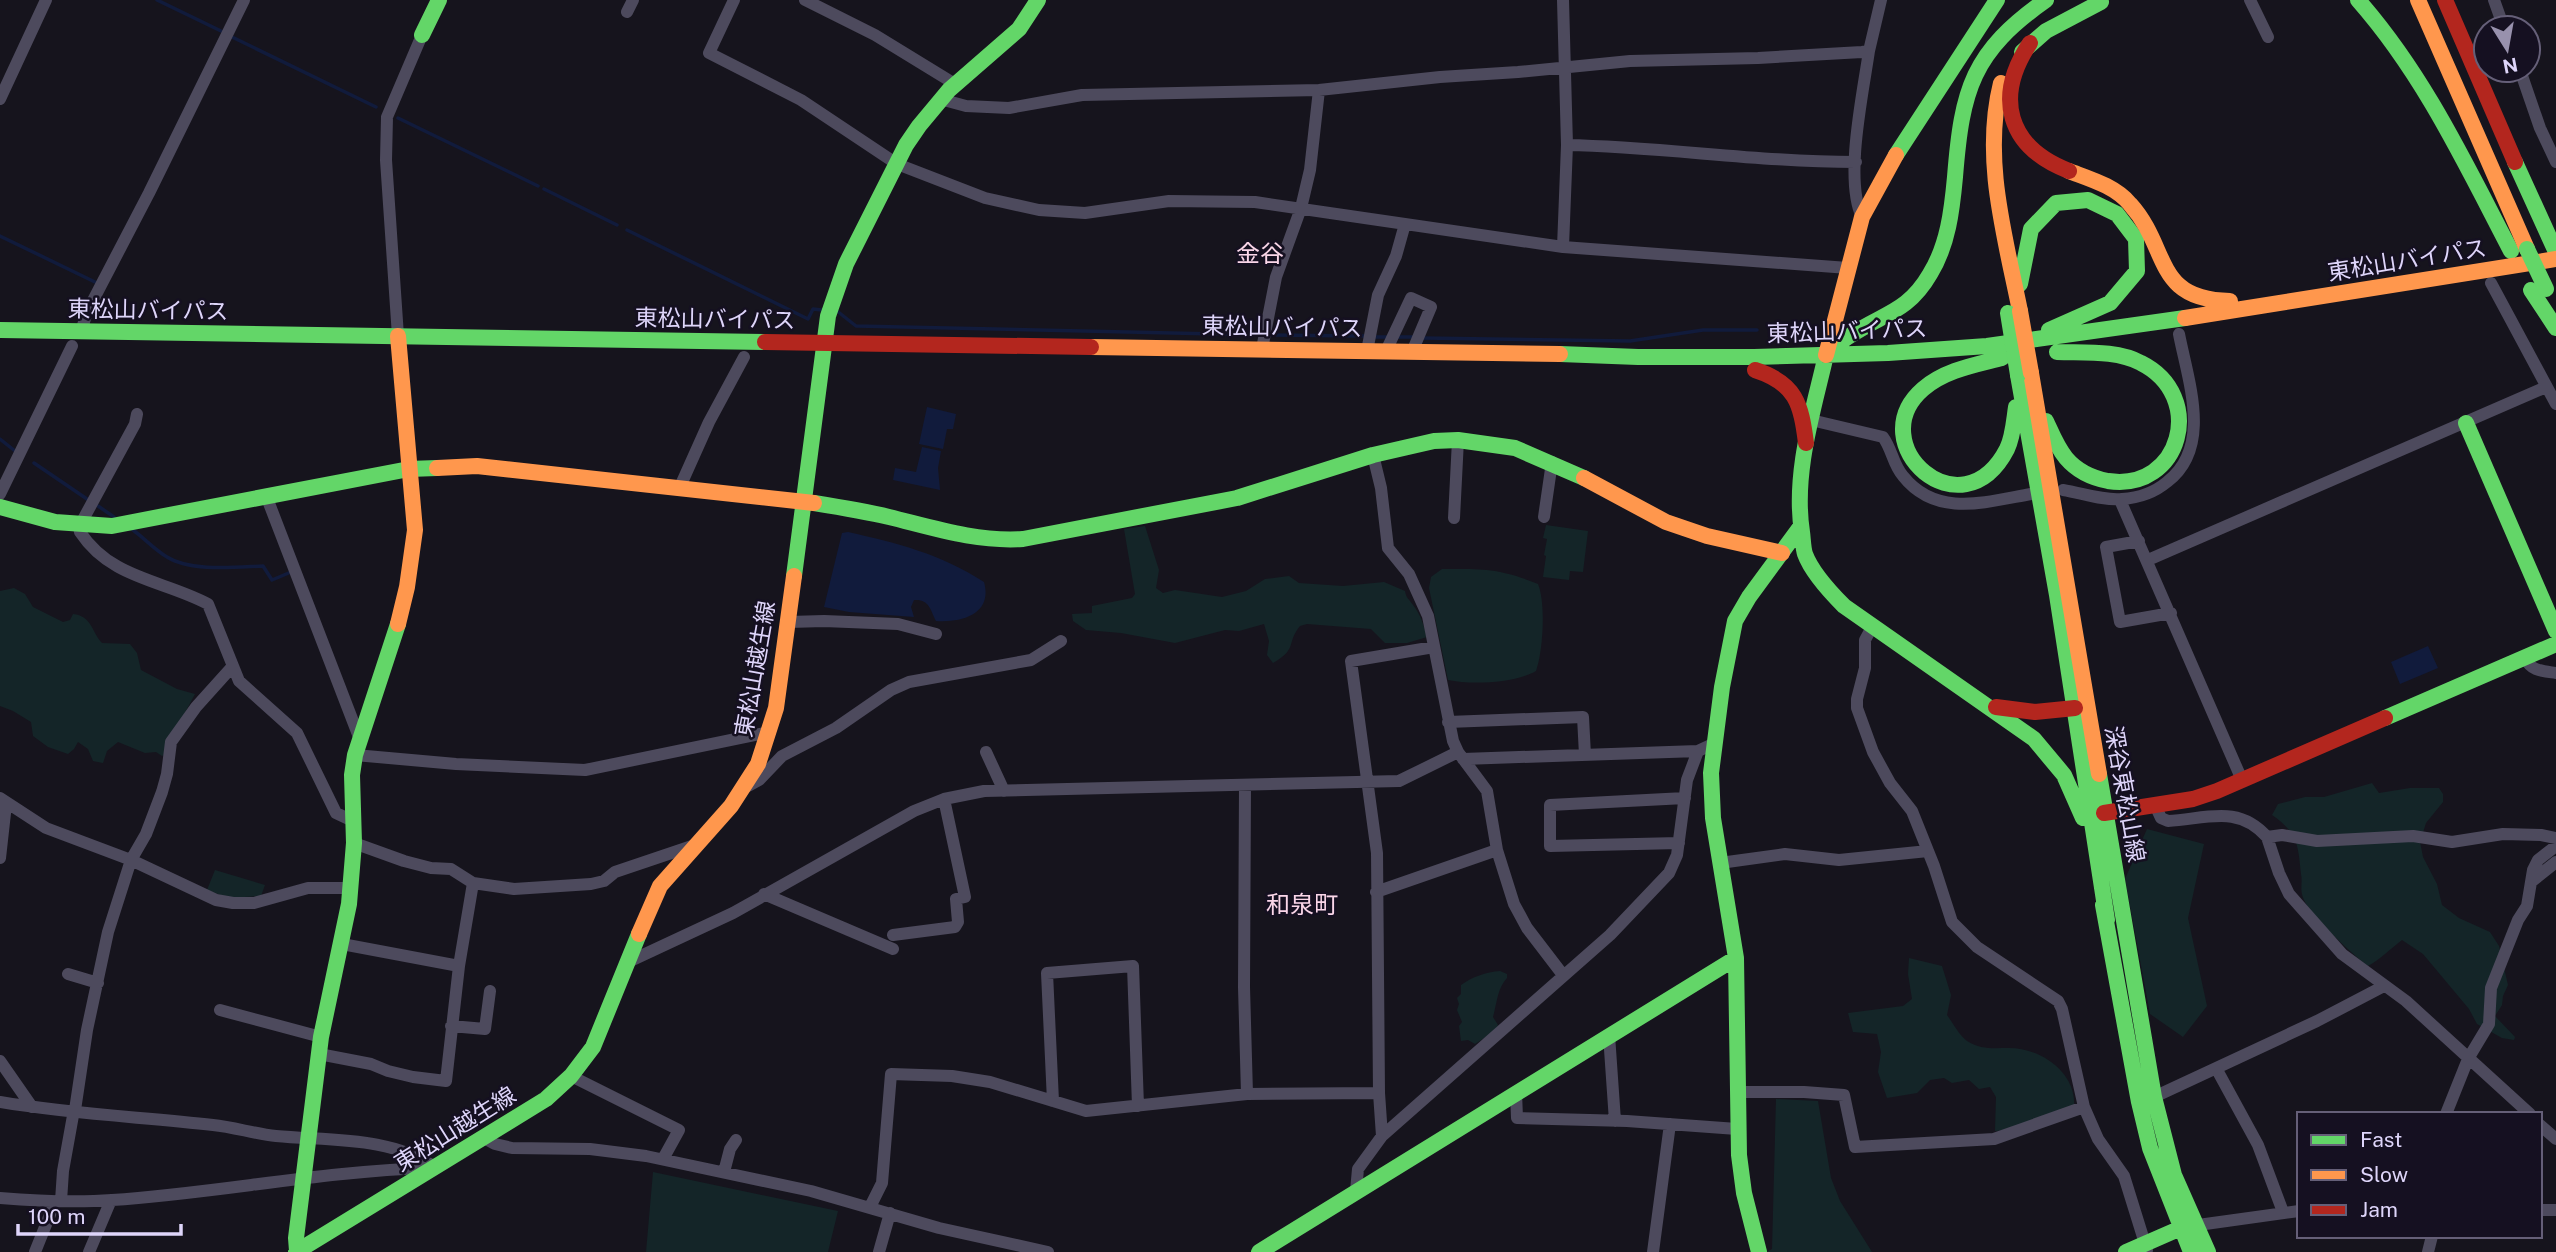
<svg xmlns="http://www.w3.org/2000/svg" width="2556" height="1252" font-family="'Public Sans','Noto Sans JP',sans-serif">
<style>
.green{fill:#142528}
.water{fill:#111b3c}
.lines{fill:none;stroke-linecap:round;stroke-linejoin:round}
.stream{stroke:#111b3c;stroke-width:3.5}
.street{stroke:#4d4a5d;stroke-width:12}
.fast{stroke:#63d668;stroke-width:16}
.slow{stroke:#ff974d;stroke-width:16}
.jam{stroke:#b3261e;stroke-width:16}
.fast-bridge{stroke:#63d668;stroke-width:16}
.slow-bridge{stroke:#ff974d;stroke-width:16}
.labels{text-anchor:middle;stroke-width:5;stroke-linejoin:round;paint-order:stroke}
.street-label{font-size:23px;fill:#ded5fa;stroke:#151021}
.neighbourhood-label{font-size:24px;fill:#fad6e8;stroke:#151021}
</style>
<rect width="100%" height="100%" fill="#16141d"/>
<path class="green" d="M1546 525 1588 531 1583 572 1570 571 1569 580 1543 577 1546 556 1544 555 1547 539 1543 538Z
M1145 526 1159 570 1156 588 1163 593 1175 590 1222 597 1246 591 1265 579 1289 576 1299 583 1343 586 1384 582 1405 591C1406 598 1409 599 1413 605 1421 615 1424 626 1427 637L1407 643H1385L1371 629 1307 624 1300 626C1286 643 1298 649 1273 663L1267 655 1269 641 1264 624 1239 631 1225 630 1175 643 1121 633 1086 630 1073 621 1072 614 1092 613V606L1132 598 1135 594 1124 529Z
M1442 569C1483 569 1499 568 1538 584 1546 603 1543 652 1536 671 1515 683 1472 685 1448 680L1429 588 1431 577Z
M14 588 25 594 33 607 63 622 70 620 73 614C92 616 91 631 102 643L130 644 137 653 141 670 177 689 195 694 180 722 166 754 162 756 156 752 145 753 118 742 107 751 103 763 93 761 88 749 78 742 74 749 68 754 48 747 33 736 31 722 13 711 0 706V591Z
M2372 783 2379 793 2410 788H2439L2443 794V802L2426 823 2420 842 2423 857 2437 884 2442 905 2459 918 2490 932 2499 946 2508 985 2503 996 2502 1005 2495 1016 2515 1037 2514 1040 2502 1038 2477 1024 2469 1009 2423 954 2402 940C2390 949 2381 959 2368 966 2354 956 2310 915 2304 900 2299 889 2303 884 2301 874 2298 845 2298 833 2272 815L2278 804 2305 797H2324Z
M2147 829 2204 844 2188 918 2207 1006 2183 1037 2150 1014 2125 879Z
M215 870 265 885 261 896 229 898 207 890Z
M1909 958 1942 966 1951 995 1947 1015C1953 1023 1959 1035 1967 1041 1981 1050 1994 1048 2009 1048 2041 1048 2077 1073 2074 1107L2009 1130 1995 1131 1996 1097 1990 1087 1979 1089 1969 1080 1952 1083 1944 1078 1930 1080 1917 1093 1887 1098 1878 1072 1881 1052 1877 1034 1853 1032 1848 1013 1903 1006 1912 999 1908 974Z
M1500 971 1507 974V978C1497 989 1497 1003 1493 1017L1498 1025 1494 1032 1475 1044 1468 1040 1461 1041 1459 1026 1462 1022 1457 1010 1459 1004 1457 998 1461 994V985C1472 977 1486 972 1500 971Z
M1776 1099 1818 1101 1831 1178 1840 1201 1872 1252H1766L1772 1249Z
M653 1172 838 1211 828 1252H646Z"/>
<path class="water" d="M927 407 956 414 953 429H947L943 449 919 444Z
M922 447 941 451 938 468 940 490 893 480 895 468 916 472Z
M848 532C897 543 941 554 984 582 993 614 962 623 936 621 930 609 929 599 914 600L911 607 914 617 849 612 824 607 842 533Z
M2428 646 2438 668 2400 684 2391 662Z"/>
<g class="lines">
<path class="stream" d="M157 0 221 31
M232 37 376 107
M398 118 538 186
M544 189 617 225
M627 230 808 319 813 309 822 310
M0 236 97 283
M837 311 856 326 1261 335
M1268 335 1366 336
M1373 337H1415
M1422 338 1630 341 1703 330H1757
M0 439 15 451
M34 463 87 499
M98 506 114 517
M133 530C144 538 155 550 167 557 191 572 236 567 263 566L272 580 291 572"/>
<path class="street" d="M734 0 709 53 801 100 897 164 985 198 1039 210 1085 213 1169 201 1255 202 1563 247 1848 268
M805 0 875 35 955 84
M1563 0 1567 145 1563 247
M2250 0 2268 37
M2494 0 2504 28
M627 12 633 0
M2520 70 2540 128 2556 162
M0 99 46 0
M940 99 966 106 1009 108 1082 95 1319 90 1440 77 1518 72 1630 61 1758 58 1862 52 1869 51 1881 0
M1567 145C1664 147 1759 162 1856 162
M1862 217C1844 179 1863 93 1869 51
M2491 283 2556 404
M81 332 87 312 149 193 244 0
M398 336 386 160 387 117 422 35
M1262 349 1276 277 1301 208 1310 170 1319 90
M1367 351 1378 295 1396 256 1405 224
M1386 351 1411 298 1431 307 1412 352
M137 414 135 424 79 527 80 532C111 579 163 580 208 604L239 681 297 733 336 813 353 821
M1811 420 1883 437C1892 449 1893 465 1903 476 1936 518 1986 502 2031 494
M1373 455 1381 488 1388 548 1409 574 1428 616 1453 741 1458 752 1487 791 1497 850 1514 904 1527 928 1563 975
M679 489 709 422 744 357
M2063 490C2082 493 2103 501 2122 499 2138 498 2155 492 2167 482 2213 447 2188 381 2179 334
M0 494 72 346
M267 498 359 737
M2120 500 2242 780
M1544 517 1552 462
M1454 518 1458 440
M2139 541 2106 547 2120 622 2171 613
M2148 560 2546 387
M789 622 824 621 898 624 936 634
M1872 627 1865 640V668L1857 699V708L1873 752 1890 783 1912 811 1934 866 1952 922 1977 947 2058 1001 2062 1009 2084 1107
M2525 658C2531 671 2542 671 2556 673
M1448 722 1583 717 1585 755
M986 752 1004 791
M355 755 456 764 585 770 770 732
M1463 759 1698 751
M1245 785 1244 987 1247 1094
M748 786 759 780 782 756 836 728 891 690 909 682 1031 660 1061 641
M0 798 46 828 131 860 216 900 233 903H254L308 888H351
M2155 805 2161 818 2168 821C2206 819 2238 804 2267 837L2282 835 2317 841 2413 836 2452 842 2503 834 2541 835 2556 838
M2267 837 2279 873 2289 894 2342 954 2406 1001 2530 1114
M354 843 404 861 431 868 451 869 473 883 514 889 591 884 604 881 615 872 695 845
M1679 843 1550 846V805L1685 798
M0 858 6 804
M1720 863 1785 854 1839 860 1928 851
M2531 882 2556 862
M1376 892 1497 850
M764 894 893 949
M893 935 955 927 958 922 956 899 965 897 944 799
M342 944 459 966
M628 962 733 913 914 811 944 799 984 791 1399 781 1458 752
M68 974 98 983
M220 1010 321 1037
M451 1026 485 1029 490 991
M1609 1035 1615 1121
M319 1054 371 1064 388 1071 413 1077 446 1081 459 966 473 883
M0 1061 32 1107
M2216 1068 2258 1145 2283 1212
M571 1076 679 1130 663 1159
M1516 1092 1517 1118 1627 1121 1737 1129
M1737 1092H1804L1844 1095 1855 1147 1994 1139 2084 1107 2098 1139 2124 1176 2147 1250
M2154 1097 2317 1021 2384 986
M1053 1101 1047 973 1133 966 1138 1106
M0 1102C70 1114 142 1117 213 1125 234 1127 255 1134 276 1136 329 1141 391 1136 436 1168
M75 1110 87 1030 108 932 131 860 146 834 162 792 167 774 171 742 196 707 232 667
M2446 1114 2468 1059 2489 1024 2491 988 2518 920 2527 906 2533 870 2538 860 2556 846
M2540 1125 2556 1139
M1382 1136 1379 1093 1377 853 1351 661 1434 647
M484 1138 495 1144 512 1148 590 1149 646 1156 811 1191 939 1228 1048 1252
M724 1172 730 1149 736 1140
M1356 1191 1358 1169 1382 1136 1610 935 1669 873 1677 855 1687 780 1698 751 1713 744
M0 1198C37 1201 74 1203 112 1200 218 1193 322 1171 429 1168
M61 1201 63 1171 74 1110
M870 1207 882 1183 891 1074 952 1076 990 1082 1086 1111 1247 1094 1379 1093
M2540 1210H2556
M2191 1226 2299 1211
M35 1252 55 1202
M89 1252 111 1200
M879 1252 890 1213
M1653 1252 1670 1124
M2428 1252 2432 1236"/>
<path class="fast" d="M2358 0C2424 75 2465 163 2511 251
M422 35 439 0
M2022 52 2046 31 2101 2
M1896 155 1997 0
M2515 162 2556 252
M2020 284 2031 229 2056 203 2088 200 2117 214 2136 239 2137 271 2110 303 2049 330
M2531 290 2556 328
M0 330 765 342
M1560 354 1638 357H1754L1888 353 1987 346 2185 318
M1826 355C1813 412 1793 473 1802 532 1803 539 1803 548 1805 554 1812 573 1830 592 1844 606L2034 739 2064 775 2083 818
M1826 355C1834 348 1842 340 1851 335 1884 313 1908 312 1930 274 1948 245 1952 210 1955 177 1962 89 1972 52 2046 0
M2002 358C1975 365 1945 370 1923 389 1860 444 1962 536 2007 449 2013 437 2014 420 2016 407
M2018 375 2057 595 2107 920
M2046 421C2052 434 2057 447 2066 458 2077 471 2092 478 2108 481 2181 492 2207 396 2141 363 2117 350 2084 353 2057 352
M2466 423 2556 631
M814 503C839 507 864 511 889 517 934 528 976 542 1023 539L1237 498 1373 455 1434 441 1458 440 1515 448 1584 478
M0 507 55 522 112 526 409 469 437 468
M794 576 828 316 846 264 906 145 919 126 949 90 1019 29 1038 0
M2385 718 2556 644
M2099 774 2154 1097 2174 1175 2208 1252
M2103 905 2139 1102 2150 1148 2191 1252
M297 1251 296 1238 321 1037 349 904 354 843 352 775 355 755 398 624
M296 1252 546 1099 571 1076 593 1047 639 934
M1259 1252 1736 958
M1759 1252 1744 1193 1739 1155 1736 958 1713 818 1711 773 1722 687 1735 621 1749 597 1801 526
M2126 1252 2181 1228"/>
<path class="slow" d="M2418 0 2527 249
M2001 83C1982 159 2005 236 2020 311
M2069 171C2090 179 2115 186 2130 204 2170 248 2153 300 2230 301
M2185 318 2556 259
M1091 347 1560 354
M1826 355 1862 217 1896 155
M2031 373 2099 774
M437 468 477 466 814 503
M1584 478 1666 522 1707 536 1782 553
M398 624 407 587 415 530 398 336
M639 934 660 886 731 806 758 764 776 708 794 576"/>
<path class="jam" d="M2445 0 2515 162
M2030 43C1994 97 2007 147 2069 171
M765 342 1091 347
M1755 370C1796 383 1801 404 1806 443
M1996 707 2035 712 2075 708
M2104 813 2193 799 2217 791 2385 718"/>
<path class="fast-bridge" d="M2527 249 2546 289
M2008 313 2018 375"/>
<path class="slow-bridge" d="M2020 311 2031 373"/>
</g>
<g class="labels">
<g class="street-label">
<text transform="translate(2407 260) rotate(-9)" y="8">東松山バイパス</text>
<text transform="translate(148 310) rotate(1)" y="8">東松山バイパス</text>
<text transform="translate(715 319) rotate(1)" y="8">東松山バイパス</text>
<text transform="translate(1282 327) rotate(1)" y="8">東松山バイパス</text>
<text transform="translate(1847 331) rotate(-2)" y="8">東松山バイパス</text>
<text transform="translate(755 669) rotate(-80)" y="8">東松山越生線</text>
<text transform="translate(2125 794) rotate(80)" y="8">深谷東松山線</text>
<text transform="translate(455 1129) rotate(-32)" y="8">東松山越生線</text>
</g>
<g class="neighbourhood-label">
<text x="1260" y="262">金谷</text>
<text x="1302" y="913">和泉町</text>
</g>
</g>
<rect x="2297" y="1112" width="245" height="126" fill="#151021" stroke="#655f78" stroke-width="2"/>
<rect x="2311" y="1135" width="35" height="10" fill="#63d668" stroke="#655f78" stroke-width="2"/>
<text x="2360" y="1147" font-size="21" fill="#ded5fa">Fast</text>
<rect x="2311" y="1170" width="35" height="10" fill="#ff974d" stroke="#655f78" stroke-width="2"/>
<text x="2360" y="1182" font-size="21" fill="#ded5fa">Slow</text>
<rect x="2311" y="1205" width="35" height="10" fill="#b3261e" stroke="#655f78" stroke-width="2"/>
<text x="2360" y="1217" font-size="21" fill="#ded5fa">Jam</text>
<g transform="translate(2507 49) rotate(169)"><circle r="33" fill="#151021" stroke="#655f78" stroke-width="2"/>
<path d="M0-5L12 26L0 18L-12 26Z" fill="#9891ad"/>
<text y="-10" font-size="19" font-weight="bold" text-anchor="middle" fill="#ded5fa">N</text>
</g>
<path d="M18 1224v10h163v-10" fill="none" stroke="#ded5fa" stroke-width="3.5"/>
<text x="28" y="1224" font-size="21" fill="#ded5fa" stroke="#151021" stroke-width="5" paint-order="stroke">100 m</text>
</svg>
